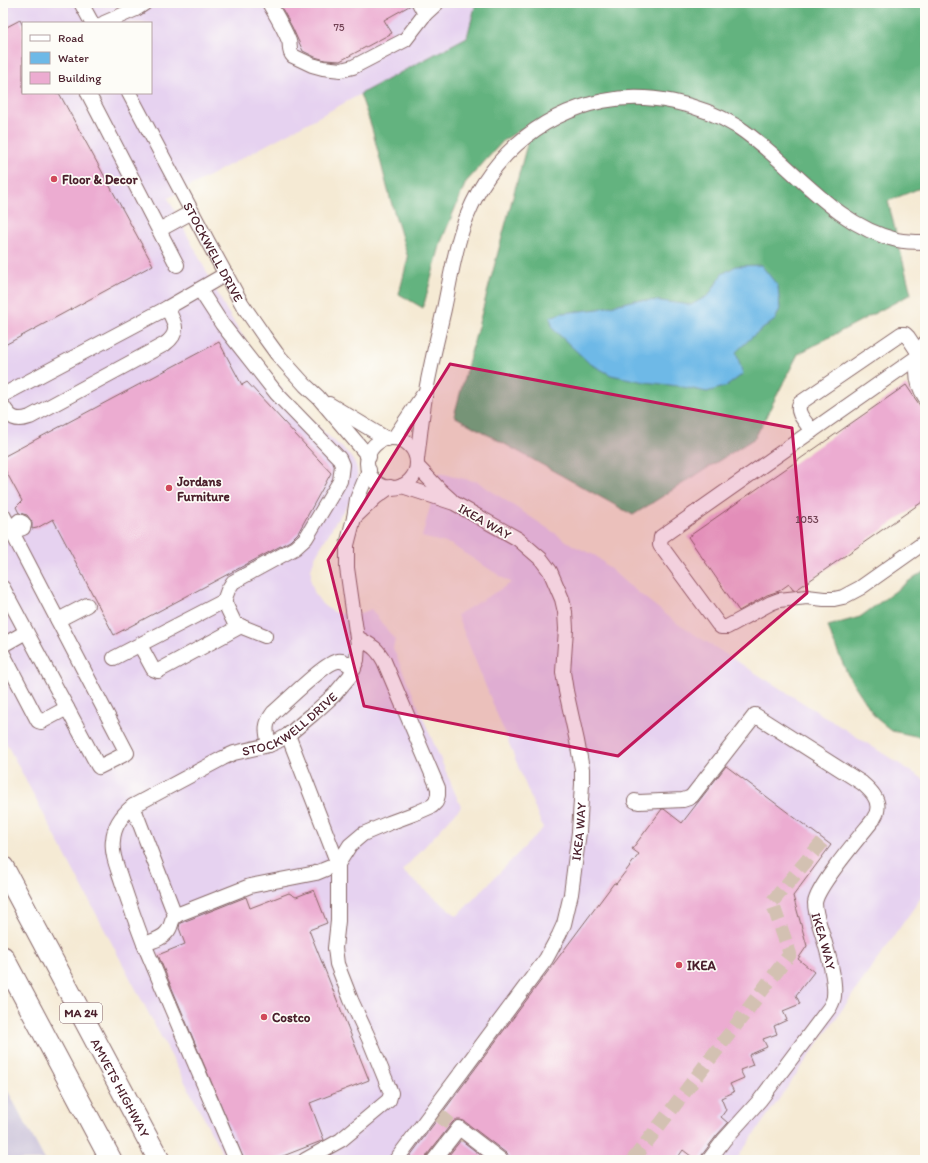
<svg xmlns="http://www.w3.org/2000/svg" width="928" height="1163" font-family="Itim,sans-serif">
<style>
.built{fill:#e6d2f0;fill-rule:evenodd}
.industrial{fill:#c8bfd8}
.forest{fill:#64b37f;stroke:#576955}
.water{fill:#6eb9e7;stroke:#5c6c89}
.building{fill:#ecacd1}
.lines{fill:none;stroke-linecap:round;stroke-linejoin:round}
.minor-tunnel{stroke:#d3c1b2;stroke-width:14;stroke-dasharray:14 7;stroke-linecap:butt}
.minor-casing{stroke:#866666;stroke-width:16}
.highway-casing{stroke:#866666;stroke-width:23}
.minor{stroke:#fff;stroke-width:14}
.highway{stroke:#fff;stroke-width:21}
.marked{fill:#c2185b;fill-opacity:0.2;stroke:#c2185b;stroke-width:3;stroke-linejoin:round}
.poi-dot{fill:#d1495b;stroke:#fdfcf7;stroke-width:1.5}
.labels{text-anchor:middle;stroke-width:3.5;stroke-linejoin:round;paint-order:stroke}
.number-label{font-size:11px;fill:#724254}
.shield{fill:#fdfcf7;stroke:#806168;stroke-width:1}
.shield-label{font-size:12px;font-weight:bold;fill:#4a1f2b}
.poi-label{font-size:13px;font-weight:bold;fill:#4a1f2b;stroke:#fdfcf7;text-anchor:start}
.street-label{font-size:13px;fill:#4a1f2b;stroke:#fdfcf7}
</style>
<rect width="100%" height="100%" fill="#fdfcf7"/>
<filter id="ink" filterUnits="userSpaceOnUse"><feTurbulence type="fractalNoise" baseFrequency=".025" numOctaves="2"/><feDisplacementMap in="SourceGraphic" scale="8" xChannelSelector="R" yChannelSelector="G"/><feConvolveMatrix kernelMatrix="1 2 1 2 8 2 1 2 1" color-interpolation-filters="sRGB"/></filter>
<filter id="wash" filterUnits="userSpaceOnUse"><feTurbulence type="fractalNoise" baseFrequency=".012" numOctaves="4" result="noise"/><feDisplacementMap in="SourceGraphic" scale="16" xChannelSelector="R" yChannelSelector="G"/><feGaussianBlur stdDeviation="0.9" result="paint"/><feColorMatrix in="noise" values="0 0 0 0 0 0 0 0 0 0 0 0 0 0 0 0 0 1.4 0 .05"/><feComposite in="paint" operator="in"/></filter>
<g filter="url(#wash)">
<rect width="100%" height="100%" fill="#f5ead4"/>
<path class="built" d="M3 3H476L467 37 168 198 227 311 251 349 264 367 293 402 325 433 347 452 355 463 357 469 358 482 354 495 335 523 315 557 311 569V582L315 594 322 604 327 608 336 613 349 615 362 613 371 609 395 640 393 648 461 807 402 871 457 916 543 828 457 615 511 583 450 544 422 537 439 473 478 482 574 546 596 556 626 583 678 624 925 780V892L736 1160H226L3 737ZM23 23H151V93H23Z"/>
<path class="industrial" d="M3 1082 45 1160H3Z"/>
<path class="forest" d="M476 3H925V186L888 201 911 294 798 354 755 438 633 515 454 416 533 122 504 140 466 182 441 242 423 308 399 294 408 258 390 198 371 125 360 94 467 37Z
M925 572V738L892 731 876 718 848 675 833 641 828 626 860 617 916 576Z"/>
<path class="water" d="M761 265 778 286 780 309 775 320 753 336 736 352 743 374 727 386 707 392 678 386 645 382 611 375 589 363 553 329 550 317 562 313 598 309 635 300 661 301 691 305 709 295 722 274 736 266Z"/>
<g id="blocks">
<path class="building" d="M279 3H411V5L384 20 392 33 340 61 325 60 315 57 303 51 292 27Z
M20 20 23 26V93H59L153 265 3 346V29Z
M219 342 242 385 247 382 331 473 298 533 290 541 114 635 53 519 37 528 32 529V522L30 519 27 515 19 513 16 507 22 501 3 466V457Z
M906 385 925 413V500L796 590H793L789 584 779 591 767 595 739 611 688 537Z
M726 766 831 845 793 896 807 946 798 959 814 972 796 995 800 1004 783 1011 787 1020 774 1026 777 1034 763 1039 767 1047 749 1055 753 1065 740 1070 744 1078 730 1084 734 1092 721 1098 726 1110 721 1117 728 1123 717 1135 702 1155 701 1160H696L683 1150 676 1160H509V1156L506 1153 464 1121 460 1120H455L452 1123 427 1155 426 1160H407L614 883 616 884 639 854 632 849 662 809H664L682 823Z
M314 890 327 923 309 930 369 1080 310 1103 324 1140 273 1160H244L158 955 185 944 179 928 180 923 183 922 246 897 250 908 289 893 296 897Z
M461 1140 487 1160H445Z"/>
</g>
</g>
<g filter="url(#ink)">
<use href="#blocks" fill-opacity="0" stroke="#866666" stroke-width="1"/>
<g class="lines">
<path class="minor-tunnel" d="M439 1115 467 1138
M633 1160 790 954 772 902 824 840"/>
<g class="minor-casing">
<g id="minor">
<path d="M81 3 92 23"/>
<path d="M269 3C276 15 284 28 289 41 291 46 288 51 293 56L312 65 323 68 341 70 353 67 405 40 425 14 419 3"/>
<path d="M425 14 437 3"/>
<path d="M104 23 136 9 145 3"/>
<path d="M88 93 177 265"/>
<path id="s1" d="M129 93 208 242 242 304 264 336 277 354 305 385 318 397 369 457"/>
<path d="M159 230 192 212"/>
<path d="M200 290 222 324 277 394 339 458 342 465 340 481 306 538 295 548 233 582 228 590 224 601"/>
<path d="M925 343C916 362 913 379 925 397"/>
<path d="M920 355 661 537 660 545 718 624 721 627H727L771 603 779 600 807 597 824 599H834L843 597 860 588 925 542"/>
<path d="M3 395 167 308 226 274"/>
<path d="M329 404 387 439"/>
<path d="M3 406C10 418 16 422 30 417L165 344C181 332 175 323 167 308"/>
<path d="M812 431C806 422 795 413 800 403L901 334H905L908 337 920 355"/>
<path d="M394 438 423 395"/>
<circle cx="392" cy="463" r="25"/>
<path d="M417 459C420 436 422 413 426 391 431 363 438 336 444 309 450 281 454 253 463 227 485 162 536 115 603 101 648 92 699 103 738 127 791 162 832 225 897 240 906 242 916 242 925 242"/>
<path d="M417 466 440 490 451 500"/>
<path d="M3 515 127 753 99 767 98 766 67 708 41 722 38 721 3 654"/>
<path d="M354 518 376 497 390 487"/>
<path d="M3 528 8 525H16L17 523 19 521 23 523 24 525 23 528 20 529 16 527V525"/>
<path d="M3 588 67 708"/>
<path d="M58 620 87 605"/>
<path id="s2" d="M358 638C372 646 376 647 384 661L438 788V795L436 802 432 806 416 813 389 823 363 834 350 845 338 864 316 873 250 886 179 914C169 919 173 926 167 932 162 939 152 941 144 944 136 923 129 903 122 882 118 869 111 854 113 840 114 826 123 814 133 806L223 758 234 753 269 745 278 741 288 735 313 714 334 695 350 676 357 660 358 645 347 568V545L354 518 357 499 369 470"/>
<path d="M3 645 26 632"/>
<path d="M140 645 153 669 158 671 241 626"/>
<path d="M114 658 224 601 235 624 265 636"/>
<path d="M288 735 338 864V921L335 948 337 964 351 1000 369 1039 391 1093 389 1100 341 1140 305 1160"/>
<path d="M269 745C266 731 264 725 273 713 285 703 325 662 338 661 345 660 349 665 354 669"/>
<path id="s3" d="M635 801 639 802 683 800 689 798 692 796 755 715 862 783C870 790 880 799 877 811 877 814 874 817 873 820 861 835 817 886 815 903 815 913 819 923 822 933 827 950 836 978 834 996 834 999 832 1003 830 1007L760 1100 724 1140 709 1160"/>
<path d="M133 806 175 915"/>
<path d="M144 944 236 1160"/>
<path id="s4" d="M396 1160 546 959 559 935 564 924 571 894 579 832 582 784V769L577 741 566 691 563 672 566 629 565 612 562 599 550 571 541 559 518 539 454 503 402 486"/>
<path d="M434 1160 459 1128 501 1160"/>
</g>
</g>
<g class="highway-casing">
<g id="highway">
<path id="s5" d="M3 867 159 1160"/>
<path d="M3 957 111 1160"/>
</g>
</g>
<use href="#minor" class="minor"/>
<use href="#highway" class="highway"/>
</g>
</g>
<path class="marked" d="M450 364 792 428 807 593 618 756 364 706 328 560Z"/>
<g class="poi-dot">
<circle cx="54" cy="179" r="4"/>
<circle cx="169" cy="488" r="4"/>
<circle cx="679" cy="965" r="4"/>
<circle cx="264" cy="1017" r="4"/>
</g>
<g class="labels">
<g class="number-label">
<text x="339" y="31">75</text>
<text x="807" y="523">1053</text>
</g>
<rect class="shield" x="60" y="1003" width="42" height="20" rx="3"/>
<g class="shield-label">
<text x="81" y="1017">MA 24</text>
</g>
<g class="poi-label">
<text x="62" y="184">Floor &amp; Decor</text>
<text x="177" y="486">Jordans<tspan x="177" dy="15">Furniture</tspan></text>
<text x="687" y="970">IKEA</text>
<text x="272" y="1022">Costco</text>
</g>
<g class="street-label">
<text dy="5" stroke="none"><textPath href="#s1" startOffset="180">STOCKWELL DRIVE</textPath></text>
<text transform="translate(485 521) rotate(30)" y="5">IKEA WAY</text>
<text dy="5" stroke="none"><textPath href="#s2" startOffset="851">STOCKWELL DRIVE</textPath></text>
<text dy="5" stroke="none"><textPath href="#s4" startOffset="384">IKEA WAY</textPath></text>
<text dy="5" stroke="none"><textPath href="#s3" startOffset="472">IKEA WAY</textPath></text>
<text dy="5" stroke="none"><textPath href="#s5" startOffset="250">AMVETS HIGHWAY</textPath></text>
</g>
</g>
<rect width="928" height="1163" fill="none" stroke="#fdfcf7" stroke-width="16"/>
<rect x="22" y="22" width="130" height="72" fill="#fdfcf7" stroke="#b5a4a5"/>
<rect x="30" y="35" width="20" height="6" fill="#ffffff" stroke="#b5a4a5"/>
<text x="58" y="42" font-size="12" fill="#4a1f2b">Road</text>
<rect x="30" y="52" width="20" height="12" fill="#6eb9e7" stroke="#b5a4a5"/>
<text x="58" y="62" font-size="12" fill="#4a1f2b">Water</text>
<rect x="30" y="72" width="20" height="12" fill="#ecacd1" stroke="#b5a4a5"/>
<text x="58" y="82" font-size="12" fill="#4a1f2b">Building</text>
</svg>
